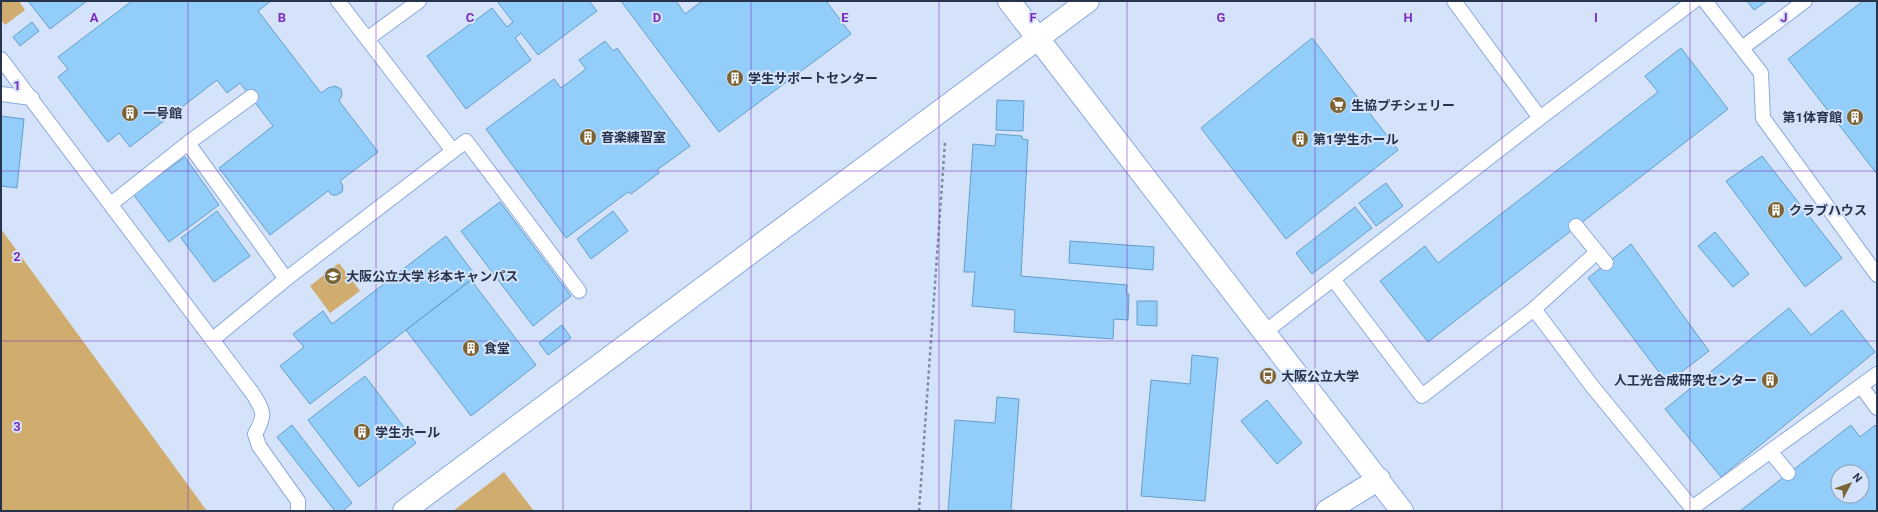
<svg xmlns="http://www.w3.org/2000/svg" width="1878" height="512" font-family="Roboto,'Noto Sans JP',sans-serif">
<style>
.green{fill:#d0ad6e}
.building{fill:#93cefb;stroke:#649ec8;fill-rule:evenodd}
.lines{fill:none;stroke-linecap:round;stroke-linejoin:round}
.service-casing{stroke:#8aa9e1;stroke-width:16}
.minor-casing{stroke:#8aa9e1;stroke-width:24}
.tertiary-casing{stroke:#8aa9e1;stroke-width:24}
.path{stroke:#7d89a0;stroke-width:2.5;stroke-dasharray:3 3;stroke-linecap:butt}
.service{stroke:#fff;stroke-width:14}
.minor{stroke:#fff;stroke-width:22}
.tertiary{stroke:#fff;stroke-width:22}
.grid{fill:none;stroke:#7b2cbf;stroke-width:1;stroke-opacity:0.55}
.labels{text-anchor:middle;stroke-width:4;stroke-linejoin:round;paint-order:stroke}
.poi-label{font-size:13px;font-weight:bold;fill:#27334a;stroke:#d5e3fa;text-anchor:start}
.grid-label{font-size:13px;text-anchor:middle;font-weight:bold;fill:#7b2cbf;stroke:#d5e3fa;stroke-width:4;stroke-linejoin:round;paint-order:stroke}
</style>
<rect width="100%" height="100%" fill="#d5e3fa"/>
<path class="green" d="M1 1H19L25 10 5 25 1 19Z
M1 229 207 511H1Z
M339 263 360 291 330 313 310 286Z
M504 472 534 511H453Z"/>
<path class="building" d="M28 1H87L50 29Z
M132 1H271L258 11 321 93 328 88 335 86 341 89 342 95 339 101 378 152 340 181 343 186 342 192 337 195H332L328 191 270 235 219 168 273 126 240 83 227 93 217 80 130 147 119 133 108 142 58 77 68 69 58 57Z
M497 1H589L597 11 538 55 521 33 515 38 531 60 466 109 427 56 492 8 507 27 513 22Z
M621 1H676L685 14 702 1H826L851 34 719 132Z
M1747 1H1767L1754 10Z
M1863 1H1877V174L1788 59Z
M32 22 39 31 20 46 13 37Z
M1312 38 1398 150 1286 239 1201 128Z
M605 41 613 51 617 48 690 146 657 170 659 173 631 194 628 192 566 238 486 129 554 79 561 88 586 69 579 60Z
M1681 48 1728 109 1428 342 1380 281 1425 246 1438 263 1658 92 1645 76Z
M997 100 1024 101 1023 131 996 130Z
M1 116 24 119 17 188 1 186Z
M996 134 1022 136V139L1028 140 1021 276 1127 285 1126 294H1129L1128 320 1114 319 1113 339 1014 332 1015 310 972 306 975 272H964L973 144 995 146Z
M1762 156 1842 258 1805 287 1726 181Z
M185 157 219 205 169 242 133 194Z
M1386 183 1403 206 1376 226 1359 203Z
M500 202 571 296 533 326 461 231Z
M1355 207 1372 228 1312 274 1296 253Z
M217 211 250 256 214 282 181 238Z
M613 211 628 231 591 259 577 239Z
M1715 232 1749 274 1733 287 1698 246Z
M446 236 476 276 310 404 280 366 304 347 293 334 323 311 332 324Z
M1070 241 1154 247 1153 270 1069 263Z
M1631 244 1709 351 1667 383 1588 278Z
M471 280 536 365 471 416 406 330Z
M1137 301H1157V326L1137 325Z
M1789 308 1811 335 1842 310 1875 352 1721 477 1665 409Z
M562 325 571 338 548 355 539 343Z
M1192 355 1218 358 1205 501 1141 496 1151 380 1190 384Z
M365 376 416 443 359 487 308 420Z
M997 397 1019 399 1011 510 1024 511H948L955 420 995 423Z
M1267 400 1302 443 1277 464 1241 421Z
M292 425 352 503 343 511H335L277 437Z
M1851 425 1860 437 1875 425 1877 429V511H1740ZM1838 472H1862V496H1838Z"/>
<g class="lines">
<g class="service-casing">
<path id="service" d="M338 1 453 151
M1454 1 1540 118 1694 1
M1705 1 1761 73 1763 118 1877 275
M367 39 419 1
M1742 48 1805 1
M1 59 253 394C264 412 266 415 255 434L259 446 298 501V511
M1 94 32 98
M1540 118 1333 279 1422 396 1534 309 1592 386 1692 508 1877 374
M188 143 251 97
M111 204 188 143 286 279
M1597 252 1606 263
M1534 309 1597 252 1576 226
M1265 332 1333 279
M212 340 286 279 466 141 579 291
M1861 386 1877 408
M1770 451 1788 473"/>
</g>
<g class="minor-casing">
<path id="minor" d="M404 511 1088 1"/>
</g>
<g class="tertiary-casing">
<path id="tertiary" d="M1009 1 1402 511
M1327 511 1379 479"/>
</g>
<path class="path" d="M919 511 945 142"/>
<use href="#service" class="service"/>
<use href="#minor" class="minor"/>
<use href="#tertiary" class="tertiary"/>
</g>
<path class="grid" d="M188 1V511M376 1V511M563 1V511M751 1V511M939 1V511M1127 1V511M1315 1V511M1502 1V511M1690 1V511M1 171H1877M1 341H1877"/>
<defs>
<g id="building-disc" transform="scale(0.9)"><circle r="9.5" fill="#7c6334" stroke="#d5e3fa"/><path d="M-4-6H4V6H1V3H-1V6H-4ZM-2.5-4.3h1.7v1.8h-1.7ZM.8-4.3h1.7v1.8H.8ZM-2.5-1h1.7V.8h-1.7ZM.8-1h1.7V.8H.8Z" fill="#fff"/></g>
<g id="supermarket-disc" transform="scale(0.9)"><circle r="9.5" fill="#7c6334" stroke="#d5e3fa"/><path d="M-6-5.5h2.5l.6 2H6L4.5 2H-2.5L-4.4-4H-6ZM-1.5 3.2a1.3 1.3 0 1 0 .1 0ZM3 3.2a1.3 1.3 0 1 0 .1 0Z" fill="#fff"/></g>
<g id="university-disc" transform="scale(0.9)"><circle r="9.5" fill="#7c6334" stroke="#d5e3fa"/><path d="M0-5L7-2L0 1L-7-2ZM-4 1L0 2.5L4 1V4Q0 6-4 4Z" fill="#fff"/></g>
<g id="bus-disc" transform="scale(0.9)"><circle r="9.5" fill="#7c6334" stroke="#d5e3fa"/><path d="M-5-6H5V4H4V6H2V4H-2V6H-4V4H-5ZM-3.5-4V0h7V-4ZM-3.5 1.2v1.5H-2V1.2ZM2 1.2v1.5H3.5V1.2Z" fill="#fff"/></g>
</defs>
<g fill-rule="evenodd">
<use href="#building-disc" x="735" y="78"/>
<use href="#supermarket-disc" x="1338" y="105"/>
<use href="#building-disc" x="130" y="113"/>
<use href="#building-disc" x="1855" y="117"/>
<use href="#building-disc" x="588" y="137"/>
<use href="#building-disc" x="1300" y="139"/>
<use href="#building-disc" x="1776" y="210"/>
<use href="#university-disc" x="333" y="276"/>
<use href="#building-disc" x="471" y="348"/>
<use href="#bus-disc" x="1268" y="376"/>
<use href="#building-disc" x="1770" y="380"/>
<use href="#building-disc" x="362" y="432"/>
</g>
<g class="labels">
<g class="poi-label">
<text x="748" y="83">学生サポートセンター</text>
<text x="1351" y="110">生協プチシェリー</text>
<text x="143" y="118">一号館</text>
<text x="1842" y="122" text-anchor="end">第1体育館</text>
<text x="601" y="142">音楽練習室</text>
<text x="1313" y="144">第1学生ホール</text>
<text x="1789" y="215">クラブハウス</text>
<text x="346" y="281">大阪公立大学 杉本キャンパス</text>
<text x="484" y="353">食堂</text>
<text x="1281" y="381">大阪公立大学</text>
<text x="1757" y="385" text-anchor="end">人工光合成研究センター</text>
<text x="375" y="437">学生ホール</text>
</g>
</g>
<g class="grid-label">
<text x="94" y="22">A</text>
<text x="282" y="22">B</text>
<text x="470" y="22">C</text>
<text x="657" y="22">D</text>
<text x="845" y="22">E</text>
<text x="1033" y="22">F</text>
<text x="1221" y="22">G</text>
<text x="1408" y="22">H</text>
<text x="1596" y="22">I</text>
<text x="1784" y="22">J</text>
<text x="17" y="90">1</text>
<text x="17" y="261">2</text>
<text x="17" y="431">3</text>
</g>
<rect width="1878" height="512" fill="none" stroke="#27334a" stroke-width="4"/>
<g transform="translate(1850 484) rotate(49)"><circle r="19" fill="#d5e3fa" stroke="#8f9db4"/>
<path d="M0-3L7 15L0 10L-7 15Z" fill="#7c6334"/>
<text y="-6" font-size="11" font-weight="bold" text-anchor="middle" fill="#27334a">N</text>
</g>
</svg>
